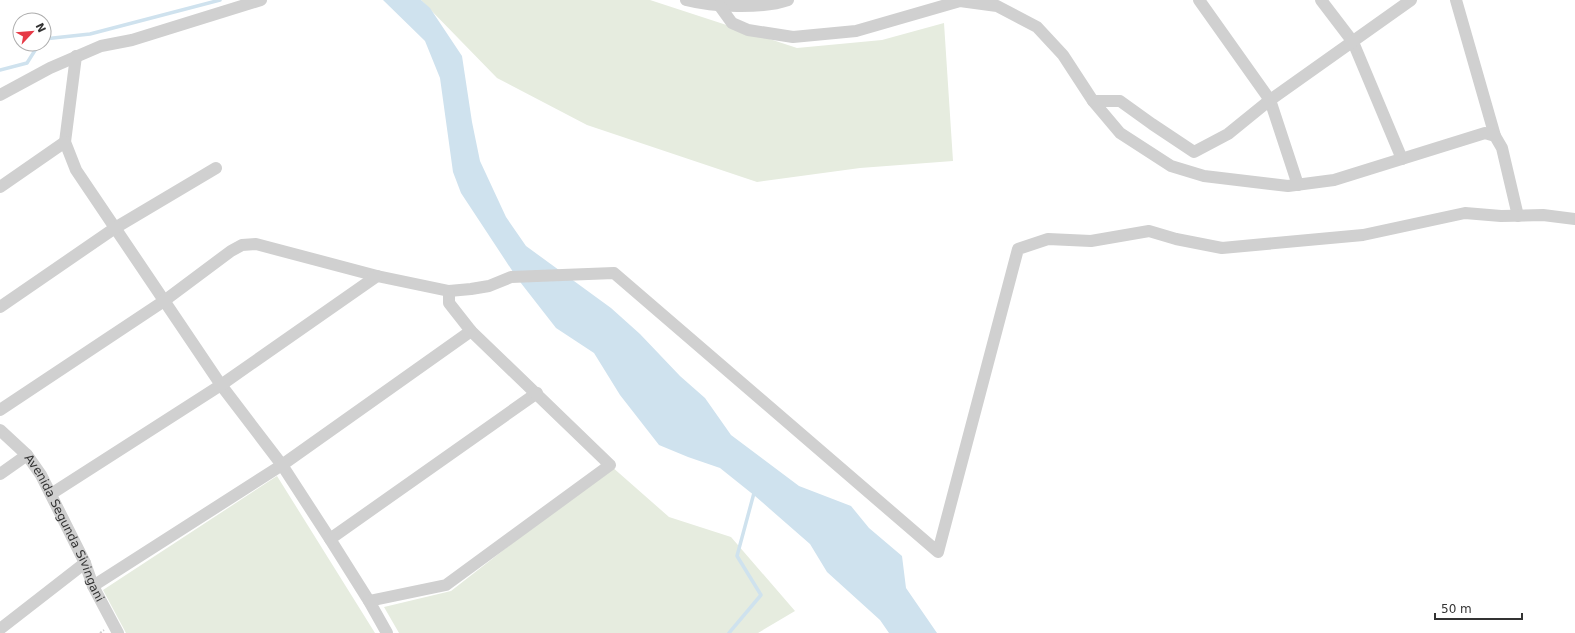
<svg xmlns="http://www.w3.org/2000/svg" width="1575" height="633" font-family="'DejaVu Sans',sans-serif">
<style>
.green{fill:#e6ecdf}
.water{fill:#cfe2ee}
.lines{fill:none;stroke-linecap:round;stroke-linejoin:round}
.stream{stroke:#cfe2ee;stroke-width:3.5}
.path{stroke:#cdcdcd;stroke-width:2;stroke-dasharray:2 2;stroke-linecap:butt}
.minor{stroke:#d0d0d0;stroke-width:12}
.labels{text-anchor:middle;stroke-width:4;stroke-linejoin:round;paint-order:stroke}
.street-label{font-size:12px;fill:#333;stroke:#fff}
</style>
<rect width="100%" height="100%" fill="#fff"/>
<path class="green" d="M421 0H650L797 48 882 40 944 23 953 161 860 168 757 182 587 125 497 78Z
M611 466 669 517 731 537 795 611 758 633H399L384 607 451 591Z
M277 476 375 633H126L103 590Z"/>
<path class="water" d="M383 0H421L430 8 462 56 472 122 480 161 506 217 526 246 611 308 640 334 680 376 705 398 731 435 799 486 851 506 869 528 902 556 906 588 937 633H889L880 620 827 572 810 544 755 496 720 468 688 457 659 445 620 395 594 353 556 328 517 278 461 193 453 172 440 78 425 41Z"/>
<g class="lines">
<path class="stream" d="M44 39 90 34 220 0
M0 70 27 63 39 44
M729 633 761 595 737 556 754 493"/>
<path class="path" d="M100 633 104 630"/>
<g class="minor">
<path d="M686 0C713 7 762 9 788 0"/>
<path d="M1199 0 1270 100 1298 185"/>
<path d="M1321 0 1353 42 1402 159"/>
<path d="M1456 0 1495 136"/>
<path d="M719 5 732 23 748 30 793 37 856 31 960 1 997 6 1037 27 1063 55 1093 101 1120 133 1171 166 1204 176 1288 186 1334 180 1485 133 1495 136 1502 148 1518 216"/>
<path d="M76 56 65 142 76 170 221 385 282 465 330 539 369 601 387 633"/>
<path d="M0 95 50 68 101 46 132 40 261 0"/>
<path d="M1093 101H1120L1152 124 1194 152 1228 134 1270 100 1411 0"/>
<path d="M0 187 65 142"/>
<path d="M0 307 115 228 216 168"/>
<path d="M0 410 164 301 231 251 242 245 256 244 377 276 449 291 471 289 489 286 511 277 614 273 938 552 1018 249 1048 239 1091 241 1149 231 1176 239 1222 248 1363 235 1465 213 1501 216 1543 215 1575 219"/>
<path id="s1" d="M0 430 27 455 41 475 85 563 93 586 118 633"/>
<path d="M0 474 27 455"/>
<path d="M51 494 221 385 377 276"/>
<path d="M330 539 537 393"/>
<path d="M93 586 282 465 471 331"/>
<path d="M369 601 446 585 610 465 471 331 449 303V291"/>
<path d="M0 629 85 563"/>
</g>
</g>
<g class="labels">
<g class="street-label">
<text dy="4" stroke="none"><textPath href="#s1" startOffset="119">Avenida Segunda Sivingani</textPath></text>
</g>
</g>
<g transform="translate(32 32) rotate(64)"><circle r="19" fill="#ffffff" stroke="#adadad"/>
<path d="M0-3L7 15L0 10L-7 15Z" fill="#e63946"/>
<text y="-6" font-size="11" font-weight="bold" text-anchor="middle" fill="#333333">N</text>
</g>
<path d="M1435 613v6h87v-6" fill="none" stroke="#333333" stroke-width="2"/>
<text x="1441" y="613" font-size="12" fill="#333333" stroke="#ffffff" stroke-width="3" paint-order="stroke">50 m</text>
</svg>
